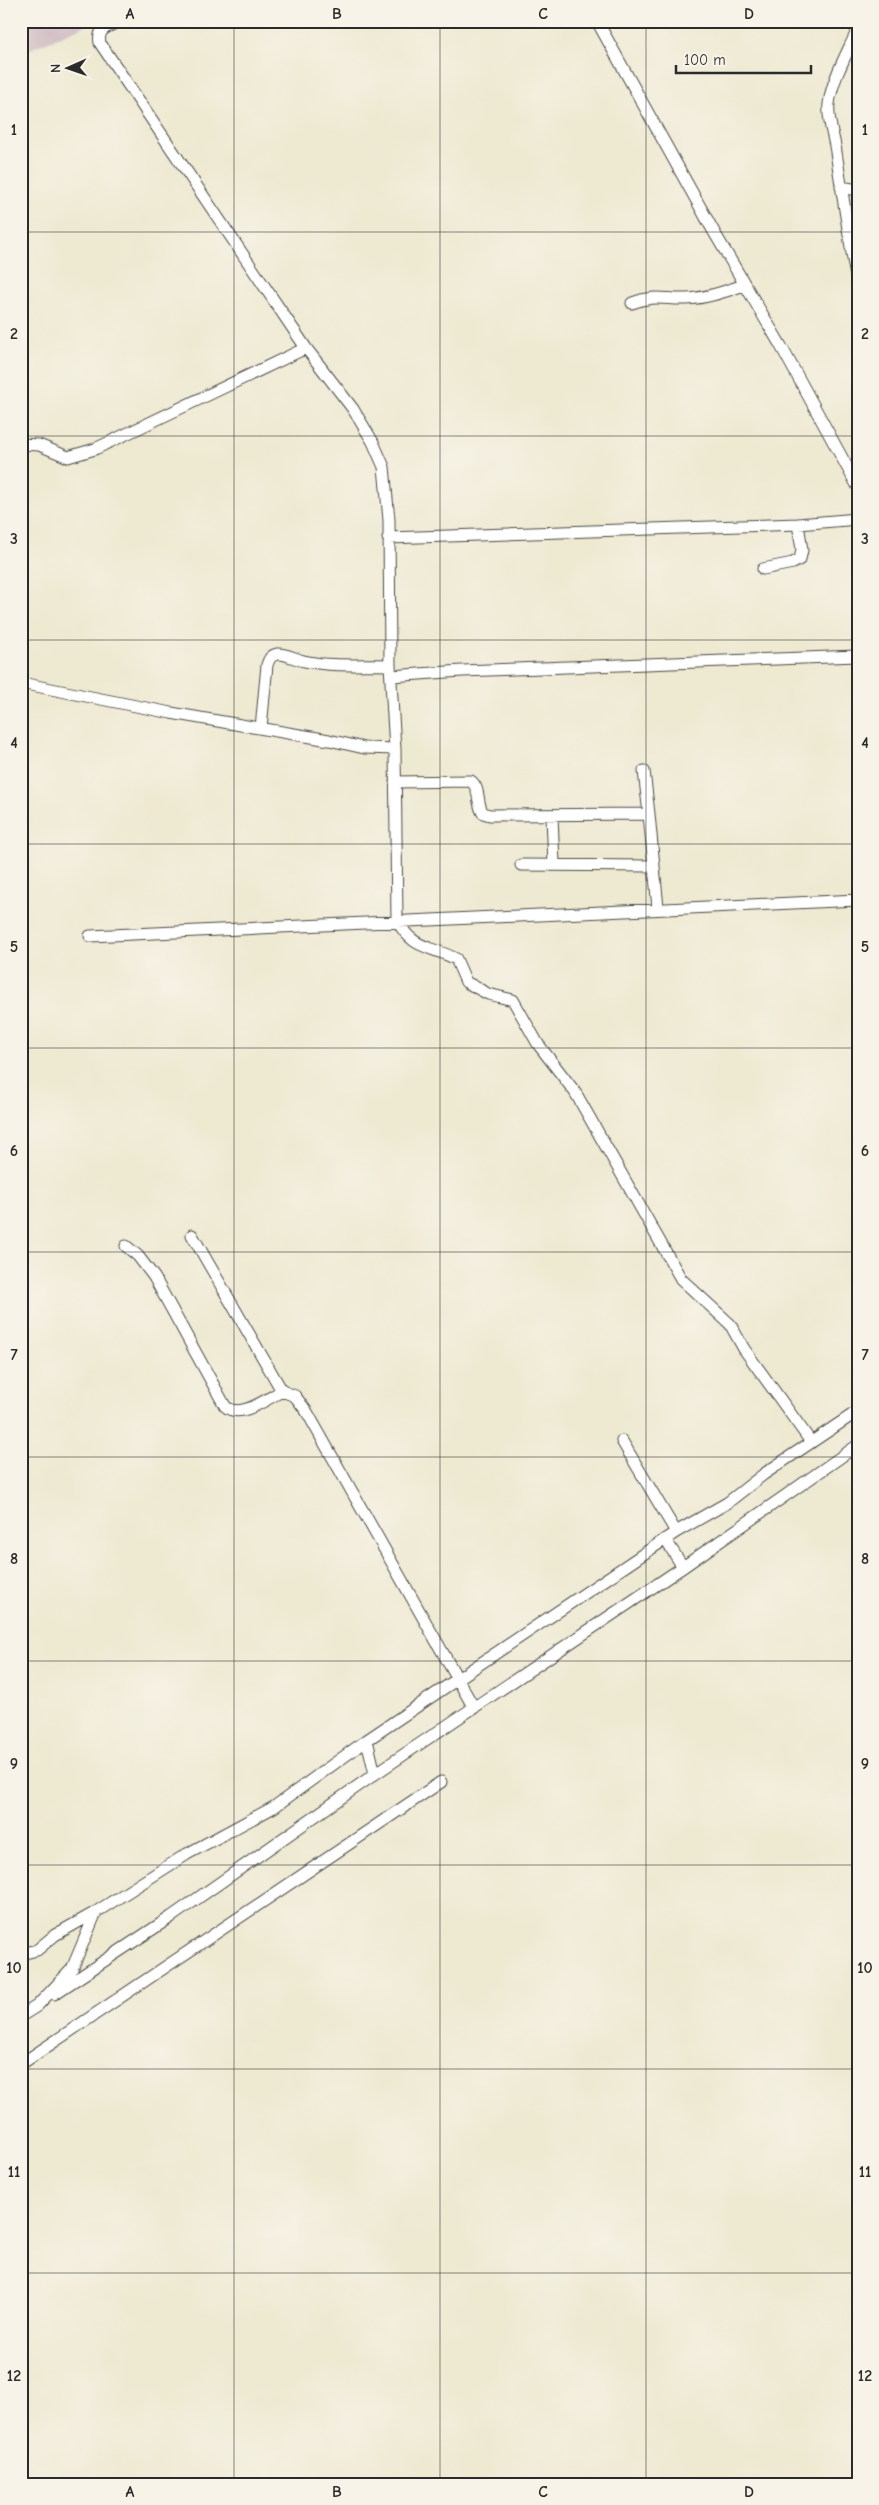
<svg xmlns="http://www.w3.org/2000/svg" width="879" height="2505" font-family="'Comic Neue',sans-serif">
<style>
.industrial{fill:#d2bec4}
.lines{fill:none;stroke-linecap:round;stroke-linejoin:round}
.minor-casing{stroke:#484844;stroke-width:13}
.minor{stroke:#fff;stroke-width:11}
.grid{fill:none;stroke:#2b2b2b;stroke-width:1;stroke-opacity:0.55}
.neatline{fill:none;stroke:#2b2b2b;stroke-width:2}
.grid-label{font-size:16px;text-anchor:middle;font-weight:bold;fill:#2b2b2b}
</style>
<rect width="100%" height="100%" fill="#f7f3e8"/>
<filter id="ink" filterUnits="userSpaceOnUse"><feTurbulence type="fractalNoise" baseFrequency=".02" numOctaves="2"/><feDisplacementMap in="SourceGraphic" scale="10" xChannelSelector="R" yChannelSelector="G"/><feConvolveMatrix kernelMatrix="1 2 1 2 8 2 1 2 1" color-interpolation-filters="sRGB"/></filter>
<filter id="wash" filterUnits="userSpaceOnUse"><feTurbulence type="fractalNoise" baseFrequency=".0096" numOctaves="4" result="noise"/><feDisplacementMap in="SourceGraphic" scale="20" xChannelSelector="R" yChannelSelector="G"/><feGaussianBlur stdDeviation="1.12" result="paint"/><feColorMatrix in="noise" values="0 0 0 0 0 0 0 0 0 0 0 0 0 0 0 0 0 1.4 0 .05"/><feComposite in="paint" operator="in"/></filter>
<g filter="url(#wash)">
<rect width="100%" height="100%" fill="#eee9d1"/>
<path class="industrial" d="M21 21H96L21 53Z"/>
</g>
<g filter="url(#ink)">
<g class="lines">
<g class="minor-casing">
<path id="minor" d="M597 21 714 232 781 346 858 487
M858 29C848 52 832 79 829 104 827 120 834 136 836 152 843 198 850 243 858 288
M841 187 858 190
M632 303C654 294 666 300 687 299 707 298 726 291 744 285
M21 444 39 445 68 457 95 449 306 348
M388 538 798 524 858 519
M763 569 793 563 800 559 802 550 798 524
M391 676 462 671 858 656
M21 683 171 713 329 740 364 748 395 749 390 665 389 520 384 467 373 442 353 409 306 348 100 43C97 28 108 27 120 21
M261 728 267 665C269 659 270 656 277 654 285 653 295 659 304 661 333 667 361 664 390 665
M395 749 397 920C413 950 429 945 456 959L466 982 488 994 513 1000 538 1044 575 1092 681 1279 730 1324 744 1349 811 1442
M644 771 649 814
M395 782 471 781C481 789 476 803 483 813L490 815 649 814 658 908
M552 816 554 864
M521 865 654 866
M90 936 858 900
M192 1235 282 1391 295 1396 307 1412 474 1708
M126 1246 138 1256 154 1277 225 1406C240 1420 266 1399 282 1391
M622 1441 676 1532
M665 1539 683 1567
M367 1740 375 1774
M21 1954 37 1950 55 1935 96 1912
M54 1994 171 1917 375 1774 683 1567 858 1445
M21 2016 37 2006 72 1969 96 1912 187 1854 274 1807 367 1740 676 1532 727 1503 764 1474 858 1411
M21 2064 441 1782"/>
</g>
<use href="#minor" class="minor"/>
</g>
</g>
<path class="grid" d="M234 21V2484M440 21V2484M646 21V2484M21 232H858M21 436H858M21 640H858M21 844H858M21 1048H858M21 1252H858M21 1457H858M21 1661H858M21 1865H858M21 2069H858M21 2273H858"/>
<rect width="879" height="2505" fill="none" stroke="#f7f3e8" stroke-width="55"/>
<g transform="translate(68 68) rotate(268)" stroke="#f7f3e8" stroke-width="4" paint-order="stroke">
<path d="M0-4L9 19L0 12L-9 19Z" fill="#2b2b2b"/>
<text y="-8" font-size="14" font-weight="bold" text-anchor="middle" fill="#2b2b2b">N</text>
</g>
<path d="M676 65v8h135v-8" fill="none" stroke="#2b2b2b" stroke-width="2.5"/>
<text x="684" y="65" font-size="15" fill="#2b2b2b" stroke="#f7f3e8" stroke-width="4" paint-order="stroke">100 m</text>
<rect x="28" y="28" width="824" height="2450" class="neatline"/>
<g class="grid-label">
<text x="130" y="19">A</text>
<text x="337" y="19">B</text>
<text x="543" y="19">C</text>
<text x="749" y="19">D</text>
<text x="14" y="135">1</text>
<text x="865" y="135">1</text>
<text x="14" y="339">2</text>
<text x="865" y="339">2</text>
<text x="14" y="544">3</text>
<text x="865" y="544">3</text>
<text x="14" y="748">4</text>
<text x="865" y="748">4</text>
<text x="14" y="952">5</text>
<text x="865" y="952">5</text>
<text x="14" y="1156">6</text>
<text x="865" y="1156">6</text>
<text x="14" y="1360">7</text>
<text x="865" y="1360">7</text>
<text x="14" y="1564">8</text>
<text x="865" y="1564">8</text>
<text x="14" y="1769">9</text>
<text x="865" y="1769">9</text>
<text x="14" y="1973">10</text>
<text x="865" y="1973">10</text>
<text x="14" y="2177">11</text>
<text x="865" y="2177">11</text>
<text x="14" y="2381">12</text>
<text x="865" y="2381">12</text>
<text x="130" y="2497">A</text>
<text x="337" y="2497">B</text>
<text x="543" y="2497">C</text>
<text x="749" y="2497">D</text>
</g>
</svg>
